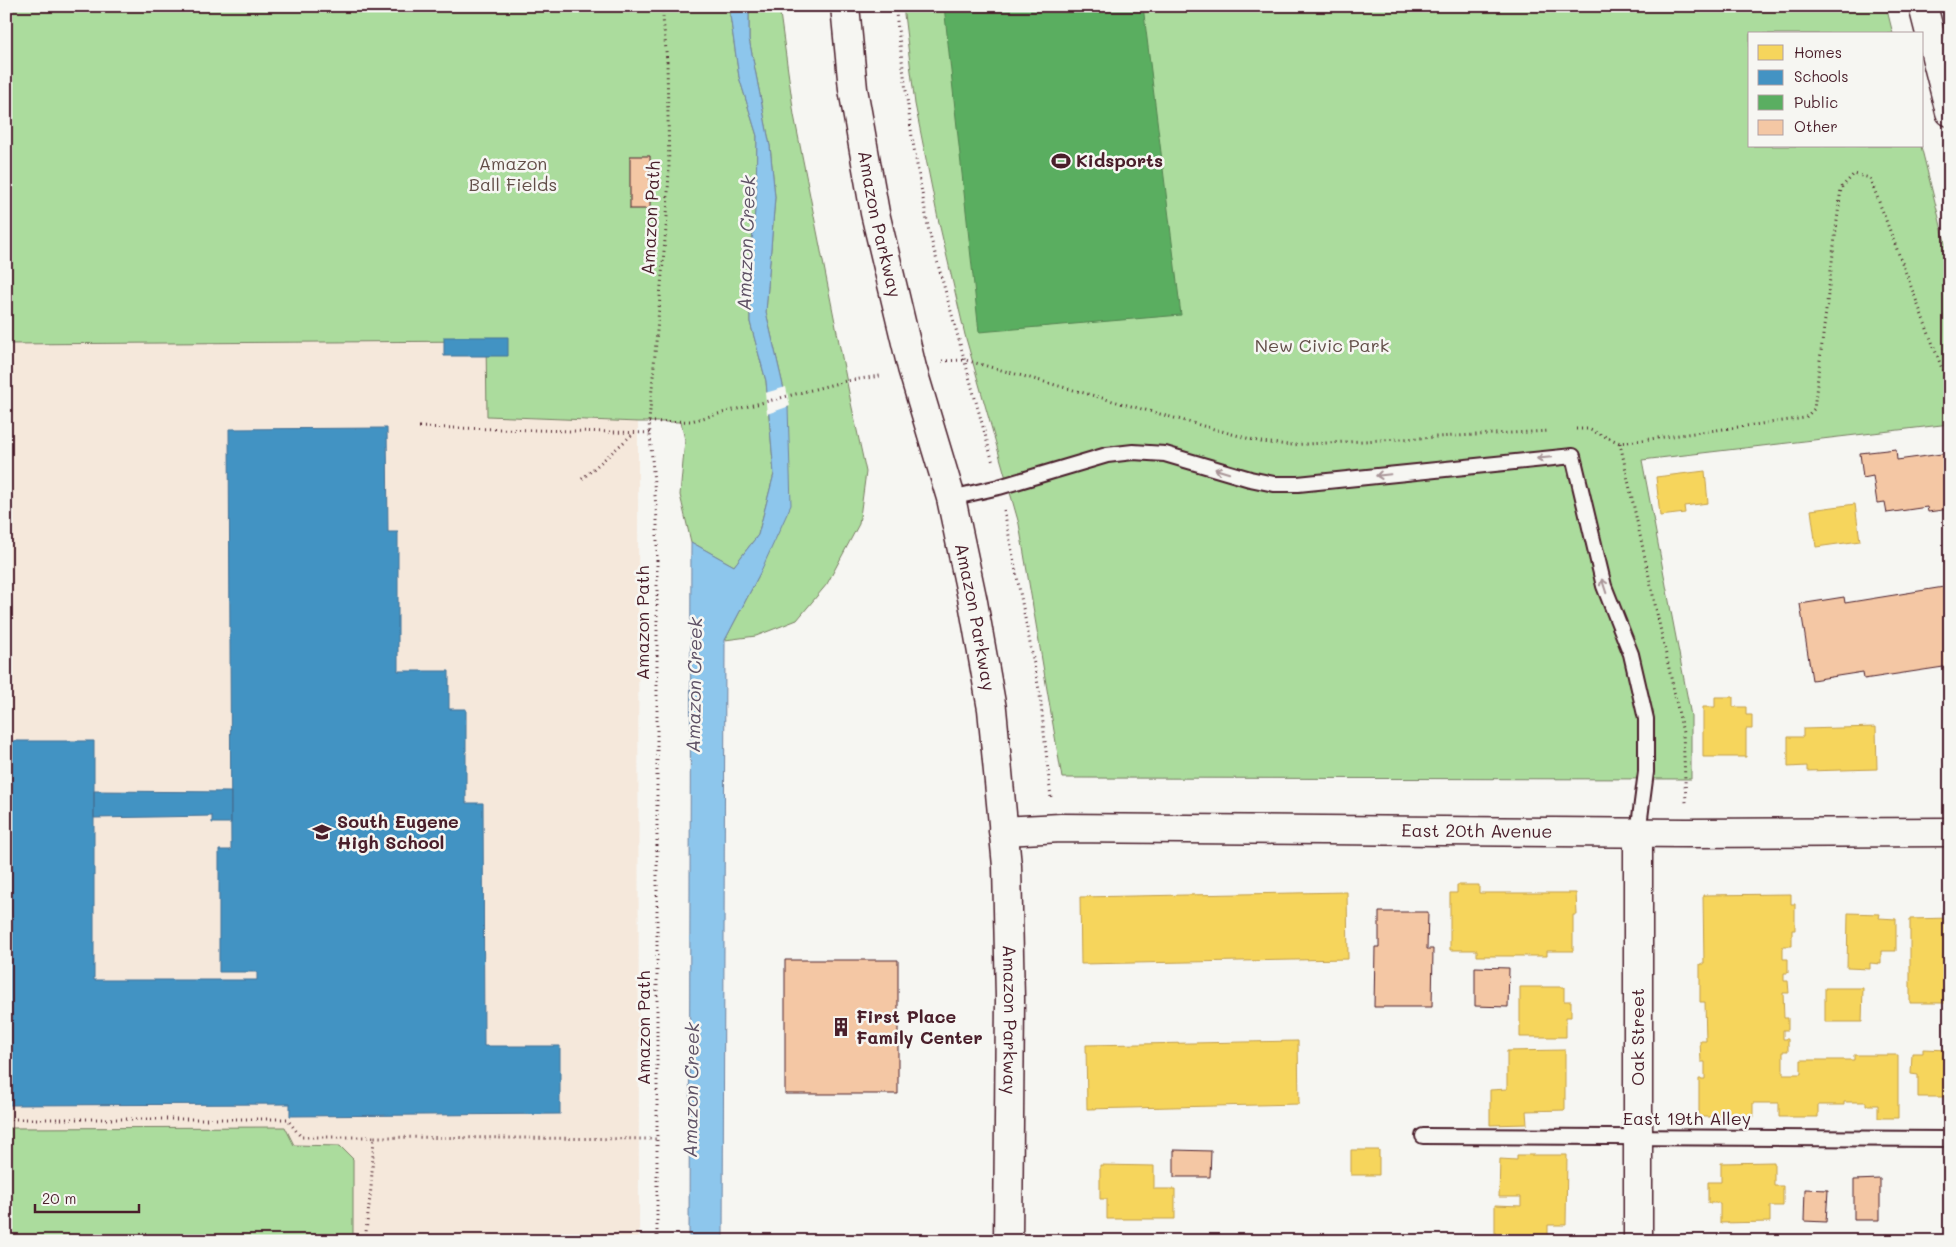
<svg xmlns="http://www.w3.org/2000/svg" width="1956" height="1247" font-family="Mali,sans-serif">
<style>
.built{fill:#f5e8db}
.green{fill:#abdc9d;stroke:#7a7e64}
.water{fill:#8dc6ec;stroke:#72839f}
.pier{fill:#f6f6f2}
.homes{fill:#f6d55c;stroke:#c29e4d}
.schools{fill:#4393c3;stroke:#457095}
.public{fill:#5aae61;stroke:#558351}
.building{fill:#f4c7a4;stroke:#4a1f2b}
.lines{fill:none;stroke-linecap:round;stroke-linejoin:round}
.lane-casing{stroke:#4a1f2b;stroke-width:18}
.street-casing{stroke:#4a1f2b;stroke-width:31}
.secondary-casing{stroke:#4a1f2b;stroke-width:31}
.path{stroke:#4a1f2b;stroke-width:3;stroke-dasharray:1 4;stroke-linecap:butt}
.lane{stroke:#f6f6f2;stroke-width:14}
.street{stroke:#f6f6f2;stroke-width:28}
.secondary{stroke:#f6f6f2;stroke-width:28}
.oneway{stroke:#a99598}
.labels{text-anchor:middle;stroke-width:5;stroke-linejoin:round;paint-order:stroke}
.poi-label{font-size:18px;font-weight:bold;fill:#4a1f2b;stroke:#f6f6f2;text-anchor:start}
.park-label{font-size:18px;fill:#624e48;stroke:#f6f6f2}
.street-label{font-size:18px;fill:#4a1f2b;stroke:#f6f6f2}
.water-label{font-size:19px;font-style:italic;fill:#5e5165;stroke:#f6f6f2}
</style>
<rect width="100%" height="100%" fill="#f6f6f2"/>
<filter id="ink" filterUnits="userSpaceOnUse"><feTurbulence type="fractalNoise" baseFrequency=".02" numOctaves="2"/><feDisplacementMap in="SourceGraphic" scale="10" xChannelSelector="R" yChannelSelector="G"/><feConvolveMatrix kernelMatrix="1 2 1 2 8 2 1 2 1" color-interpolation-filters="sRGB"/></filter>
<g filter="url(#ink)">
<path class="built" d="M487 341V416L638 422 639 1241H6V344Z"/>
<path class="green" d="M6 6H731L730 15 739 77 757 136 756 200 750 262V322L766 381 774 474 758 535 734 566 691 542 680 495 685 440 681 422H638L487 416 486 341 6 344Z
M749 6H779L794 115 851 403 866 472 859 524 827 584 797 620 756 636 725 640 760 573 788 407 766 312 775 197 770 146 749 39Z
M903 6H1886L1893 34H1750V146H1921L1950 262V424L1642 460 1691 716V779L1062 778 1019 524 965 335 937 214 915 104Z
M285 1127 294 1145 340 1146 353 1159V1241H6V1128Z"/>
<path class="water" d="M731 6H749V39L770 146 775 197 766 312 788 407 791 505 760 573 725 640 723 1241H689L691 542 734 566 758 535 774 474 766 381 750 322V262L756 200 757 136 739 77 730 15Z"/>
<path class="pier" d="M786 387 790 406 767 414 765 393Z"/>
<path class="homes" d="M1705 471 1708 503 1684 506 1685 513 1660 516 1656 477Z
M1855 504 1860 541 1816 547 1811 510Z
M1715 697H1733V707H1746V715H1752V729H1746V757H1703V707H1715Z
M1876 727 1877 769 1807 771V766L1788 767V737H1803V729Z
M1457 885H1479V893H1576L1577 915H1573V951H1547V956H1477V950H1450V893H1457Z
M1347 892 1348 959 1081 964 1080 897Z
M1791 894V904H1795V930H1792V946H1783V959H1788V973H1784V981H1788L1789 993H1783L1784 1018H1788V1030H1783V1039H1788V1051H1783V1074H1801V1060H1854V1055H1898V1118H1878V1105H1866V1102H1844V1105H1818V1117H1779V1103H1753V1117H1699V1079H1705V1062H1701L1700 1041H1706L1705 1002H1700V964H1704L1703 895Z
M1848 913 1880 914 1879 918 1896 919V951H1881V964L1870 963V969L1847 968Z
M1950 918 1949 1003H1910V919Z
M1520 987H1564V1001H1571V1017H1566V1037H1520Z
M1825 988H1863L1862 1022H1825Z
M1298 1041 1299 1104 1087 1109 1086 1045Z
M1923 1049 1950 1050V1097H1918V1075L1911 1074 1912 1053H1923Z
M1565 1050V1110L1526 1111 1527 1124 1490 1125V1090L1507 1089V1051Z
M1351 1150H1379V1175H1351Z
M1517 1155H1567L1566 1225H1548V1241H1495V1205L1521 1206V1197H1499L1500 1159 1517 1160Z
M1774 1162V1186H1783V1206H1770V1222L1720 1223V1203H1708V1182H1721V1163Z
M1100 1165 1154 1166V1189H1175V1219H1107V1199H1100Z"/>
<path class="schools" d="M444 337H508V356H444Z
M387 428 388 532H398V671H449V709H466V803H483L484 1046H560V1114L290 1116V1104L6 1105V741H94V980H257V972H219V850H231L229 429Z
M94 791 231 792V823H212V816L94 818Z"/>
<path class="public" d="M944 6H1143L1181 315 979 332Z"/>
<path class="building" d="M630 156H650V209H630Z
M1896 449 1897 460 1949 453 1950 509 1928 512 1927 507 1887 513 1885 502 1877 503 1873 476 1863 478 1860 453Z
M1950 586V666L1864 679 1863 672 1812 680 1800 604 1844 597 1845 603Z
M1379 912H1428L1427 949H1433L1432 1007H1374L1375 947H1379Z
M785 960H898V1094H785Z
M1475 967 1509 968 1508 1007 1475 1006Z
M1174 1150 1211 1151 1210 1177H1174Z
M1880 1179V1220H1854V1180Z
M1805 1189 1828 1190 1826 1222 1804 1221Z"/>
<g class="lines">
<g class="lane-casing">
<path id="lane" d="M951 498 999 487 1107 455 1133 452 1165 454 1250 479 1274 484H1298L1573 456 1604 586 1631 654 1646 719V772L1638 833
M1423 1136 1950 1139"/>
</g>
<g class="street-casing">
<g id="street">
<path id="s1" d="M1003 831 1061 828 1687 833 1950 832"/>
<path d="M1638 833V1241"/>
</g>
</g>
<g class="secondary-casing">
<g id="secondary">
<path id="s2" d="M845 6 853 89 875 213 912 368 951 498 973 602 992 709 1007 866 1010 999 1008 1241"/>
<path d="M1923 6 1950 112"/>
</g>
</g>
<path class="path" d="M895 6 912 137 929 232 993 463
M942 361 965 360 1261 442 1289 445 1549 431
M649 422 691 421 846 381 880 376
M419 427 650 433
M1576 429H1588L1620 443 1805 418 1814 409 1841 188 1854 174 1870 178 1946 379 1950 381
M1620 443 1683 733 1686 803
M582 479 634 433
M1004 510 1040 695 1051 798
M6 1119H287L301 1137H374
M365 1241 371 1188 374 1137 657 1139
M657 1241V520L649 422 667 217 669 169 667 62 662 6"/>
<use href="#lane" class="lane"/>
<use href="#street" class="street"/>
<use href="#secondary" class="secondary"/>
</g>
<defs><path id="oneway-shaft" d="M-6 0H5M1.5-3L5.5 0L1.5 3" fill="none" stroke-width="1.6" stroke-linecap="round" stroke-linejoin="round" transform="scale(1.25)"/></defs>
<g class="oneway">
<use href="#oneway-shaft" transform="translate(1544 458) rotate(175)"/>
<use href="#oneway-shaft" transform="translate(1222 471) rotate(-163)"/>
<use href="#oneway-shaft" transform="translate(1383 475) rotate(174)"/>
<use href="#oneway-shaft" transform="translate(1604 586) rotate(-108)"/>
</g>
</g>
<defs>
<g id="stadium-bare" transform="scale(1.5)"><path d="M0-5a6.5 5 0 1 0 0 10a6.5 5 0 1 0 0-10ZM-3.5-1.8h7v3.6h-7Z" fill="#4a1f2b" stroke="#f6f6f2" stroke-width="2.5" paint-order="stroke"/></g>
<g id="school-bare" transform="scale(1.5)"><path d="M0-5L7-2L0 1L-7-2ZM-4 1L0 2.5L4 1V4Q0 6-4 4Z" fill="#4a1f2b" stroke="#f6f6f2" stroke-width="2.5" paint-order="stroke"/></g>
<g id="building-bare" transform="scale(1.5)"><path d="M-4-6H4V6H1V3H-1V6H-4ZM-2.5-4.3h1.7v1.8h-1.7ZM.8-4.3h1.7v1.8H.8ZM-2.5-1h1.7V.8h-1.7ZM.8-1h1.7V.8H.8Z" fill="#4a1f2b" stroke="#f6f6f2" stroke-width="2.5" paint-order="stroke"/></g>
</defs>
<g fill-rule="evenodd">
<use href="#stadium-bare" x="1061" y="161"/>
<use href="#school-bare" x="322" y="832"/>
<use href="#building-bare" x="841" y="1027"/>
</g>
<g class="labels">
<g class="poi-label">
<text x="1076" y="167">Kidsports</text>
<text x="337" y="828">South Eugene<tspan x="337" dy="21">High School</tspan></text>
<text x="856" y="1023">First Place<tspan x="856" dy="21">Family Center</tspan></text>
</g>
<g class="park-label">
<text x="513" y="170">Amazon<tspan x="513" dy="21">Ball Fields</tspan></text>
<text x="1322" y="352">New Civic Park</text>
</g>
<g class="street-label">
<text transform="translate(651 218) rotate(-87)" y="6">Amazon Path</text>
<text dy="6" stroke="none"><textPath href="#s2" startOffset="221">Amazon Parkway</textPath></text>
<text dy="6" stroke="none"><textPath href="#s2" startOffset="626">Amazon Parkway</textPath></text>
<text transform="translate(643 623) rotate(-90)" y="6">Amazon Path</text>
<text dy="6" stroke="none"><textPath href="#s1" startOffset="474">East 20th Avenue</textPath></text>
<text dy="6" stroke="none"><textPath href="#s2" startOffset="1031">Amazon Parkway</textPath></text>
<text transform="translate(644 1028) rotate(-90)" y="6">Amazon Path</text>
<text transform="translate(1638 1037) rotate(-90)" y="6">Oak Street</text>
<text x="1687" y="1125">East 19th Alley</text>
</g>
<g class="water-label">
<text transform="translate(746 243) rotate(-88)" y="7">Amazon Creek</text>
<text transform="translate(694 685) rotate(-89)" y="7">Amazon Creek</text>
<text transform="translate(691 1090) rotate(-89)" y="7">Amazon Creek</text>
</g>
</g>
<rect width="1956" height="1247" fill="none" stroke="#f6f6f2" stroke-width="25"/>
<rect x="12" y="12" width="1931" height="1222" fill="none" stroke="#4a1f2b" stroke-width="2" filter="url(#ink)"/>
<rect x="1748" y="32" width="175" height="115" fill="#f6f6f2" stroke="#b1a0a2"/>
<rect x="1758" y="45" width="25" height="15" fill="#f6d55c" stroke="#b1a0a2"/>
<text x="1794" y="58" font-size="15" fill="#4a1f2b">Homes</text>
<rect x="1758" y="70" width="25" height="15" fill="#4393c3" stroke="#b1a0a2"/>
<text x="1794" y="82" font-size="15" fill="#4a1f2b">Schools</text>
<rect x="1758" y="95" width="25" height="15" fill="#5aae61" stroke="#b1a0a2"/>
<text x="1794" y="108" font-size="15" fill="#4a1f2b">Public</text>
<rect x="1758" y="120" width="25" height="15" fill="#f4c7a4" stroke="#b1a0a2"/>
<text x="1794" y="132" font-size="15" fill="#4a1f2b">Other</text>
<path d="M35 1204v8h104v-8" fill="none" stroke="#4a1f2b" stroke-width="2.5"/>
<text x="42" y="1204" font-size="15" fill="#4a1f2b" stroke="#f6f6f2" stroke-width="4" paint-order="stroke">20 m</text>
</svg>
